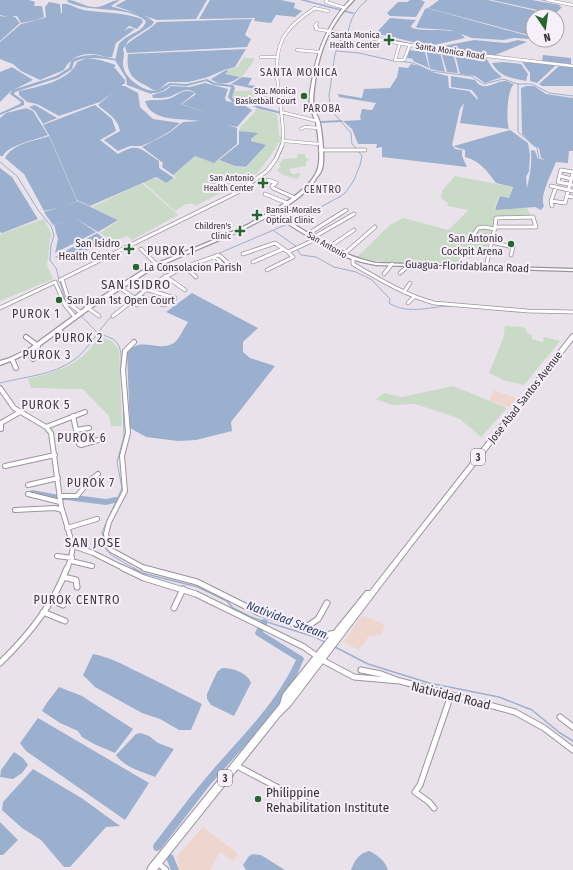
<svg xmlns="http://www.w3.org/2000/svg" width="573" height="870" font-family="'Fira Sans Condensed',sans-serif">
<style>
.commercial{fill:#eed5cd}
.green{fill:#c9dac7}
.water{fill:#9bb0ce}
.lines{fill:none;stroke-linecap:round;stroke-linejoin:round}
.stream-far1{stroke:#9bb0ce;stroke-width:1}
.stream{stroke:#9bb0ce;stroke-width:1.5}
.river{fill:#9bb0ce;fill-rule:evenodd}
.minor-far3-casing{stroke:#9b949d;stroke-width:3.5}
.minor-far2-casing{stroke:#9b949d;stroke-width:4.5}
.minor-far1-casing{stroke:#9b949d;stroke-width:6}
.minor-casing{stroke:#9b949d;stroke-width:7}
.major-casing{stroke:#9b949d;stroke-width:2.5}
.highway-casing{stroke:#9b949d;stroke-width:2}
.minor-far3{stroke:#fff;stroke-width:2.5}
.minor-far2{stroke:#fff;stroke-width:3}
.minor-far1{stroke:#fff;stroke-width:4}
.minor{stroke:#fff;stroke-width:5}
.major{fill:#fff;fill-rule:evenodd}
.highway{fill:#fff;fill-rule:evenodd}
.poi-dot{fill:#28662f;stroke:#f7eff9;stroke-width:1.5}
.labels{text-anchor:middle;stroke-width:4;stroke-linejoin:round;paint-order:stroke}
.far-poi-label{font-size:9px;fill:#383539;stroke:#f7eff9;text-anchor:end}
.far-street-label{font-size:9px;fill:#383539;stroke:#f7eff9}
.far-neighbourhood-label{font-size:10px;letter-spacing:1px;fill:#3f3940;stroke:#f7eff9}
.shield{fill:#f7eff9;stroke:#716d73;stroke-width:1}
.shield-label{font-size:10px;font-weight:bold;fill:#383539}
.far-quarter-label{font-size:11px;letter-spacing:1px;fill:#3f3940;stroke:#f7eff9}
.poi-label{font-size:11px;fill:#383539;stroke:#f7eff9;text-anchor:end}
.street-label{font-size:11px;fill:#383539;stroke:#f7eff9}
.neighbourhood-label{font-size:12px;letter-spacing:1px;fill:#3f3940;stroke:#f7eff9}
.water-label{font-size:12px;font-style:italic;fill:#29446f;stroke:#f7eff9}
.quarter-label{font-size:13px;letter-spacing:1px;fill:#3f3940;stroke:#f7eff9}
.near-street-label{font-size:13px;fill:#383539;stroke:#f7eff9}
.near-poi-label{font-size:13px;fill:#383539;stroke:#f7eff9;text-anchor:start}
</style>
<rect width="100%" height="100%" fill="#eae2eb"/>
<path class="commercial" d="M494 390 496 391 517 398 510 407 489 401Z
M362 615 385 625 381 635 369 636 359 650 344 642Z
M203 827 238 854 233 861 220 852 210 870H179L177 856Z"/>
<path class="green" d="M243 58H254L253 62 242 77 225 74 228 71 225 70 238 67Z
M274 90 277 101 264 100 266 97 255 95 247 102 233 100 231 97 234 91Z
M256 108 277 114 279 136 283 137 282 143H278C276 149 257 176 251 178 248 179 242 175 239 174L233 178 225 176 221 179 232 184 223 189 225 191 195 206 193 204H186L175 211 143 182 155 178 166 183 176 178 173 175 195 156 214 163 218 160 234 166 246 168 266 145 251 141V139L257 133 239 131 240 127 255 112Z
M298 154H305L306 158 310 160 306 161V166L289 169 292 174 301 173 297 179 283 175 277 170 281 166 279 165 283 159 297 158Z
M455 176 512 187 509 198 499 196 494 209 497 210 527 208 531 216 495 219 485 257 474 255 472 258 460 256 458 264 390 263 356 258 390 225 403 218 448 230 469 210 447 206 448 203 441 198 442 191Z
M142 183 178 215 132 240 127 236 113 242 100 233 119 220 92 207Z
M44 219 52 235 50 240 47 238 50 241 47 265 53 279 0 301V234Z
M505 326 522 327 526 329V332L532 335V339L543 342 544 337 560 341 524 385 503 380 489 373 503 339Z
M98 336 112 341 119 350 122 426H111L109 416 83 389 31 388 28 379C57 371 83 366 98 336Z
M453 386 507 408 481 437 460 419 434 410 415 404 392 405 376 399 384 393 402 397Z"/>
<path class="water" d="M0 0H29L35 2 34 6H42L44 17 37 20 21 23 17 16H12L15 17 20 23 0 41V16L8 17 0 15Z
M67 0C77 0 84 7 95 7 105 7 111 0 120 0L111 6C123 11 146 13 154 22L152 25 129 40 123 49C125 55 123 58 123 64 124 79 142 89 154 92L151 94 127 85 126 78 115 60C117 55 117 48 119 44 126 34 143 33 146 21 124 4 92 14 68 2Z
M126 0H207L196 19 157 20 115 6Z
M210 0H281L295 3 294 8 302 11 295 17 276 15 271 23 254 21 255 18 199 19Z
M410 0H421L425 2 416 17 390 16 387 13 398 2H407Z
M439 0H488L554 15 533 16 532 36 428 8Z
M492 0H532L560 5 559 6 562 7 555 14Z
M49 2 60 4 61 13H62V4C69 3 75 8 83 10 103 13 122 12 142 19L143 22 137 29 127 25 129 26 124 31 129 28 135 29 116 43 112 57C106 58 104 56 99 55 84 52 71 56 64 70L40 80 21 71 13 64 0 59V42L21 24 38 20 46 17 45 7Z
M427 8 532 37 530 39 514 38 503 40 472 38 450 30 418 28 416 27 425 9Z
M390 18 416 20 411 26 412 28C426 33 456 25 465 38L430 46 379 34 377 32Z
M252 19 245 35 251 39 247 47 127 53 125 46C135 36 148 32 157 22Z
M474 40 506 43 518 40 527 42 493 56 444 49 438 47Z
M246 49 235 67 224 70 208 77 189 82H168L157 91C152 90 149 87 145 85 130 78 126 70 128 54Z
M426 49 440 52 445 72 430 69Z
M409 50 425 52 429 68 413 61V59L407 58Z
M441 52 453 53 458 73 447 72Z
M455 54 486 58 493 69 502 77 485 83 475 76 460 74Z
M543 55 571 58V64L542 61Z
M87 58 100 60 116 65 114 67 125 80V83L100 102 59 116 37 104 27 102 19 95V91C37 87 70 81 77 62Z
M503 62 521 64 528 74 526 81C511 78 500 77 492 63Z
M522 62 556 65 537 83 530 81V73Z
M411 64 419 66 432 72 448 76 449 88 469 91 477 99 476 101 478 98 472 90 451 87V76L475 80C484 93 493 82 504 81 508 81 511 83 514 84 507 90 506 120 509 129L460 123 464 103 460 109 452 145 455 149 462 150V156L467 167 382 157V147L376 148 377 144H358L352 129 343 121 361 120 360 117 362 109 372 110 376 103 339 97 338 94 362 98 364 89 390 88 397 77 399 67 408 68Z
M559 66 573 67V86H542L539 84Z
M12 67 33 80 11 91 0 102V72Z
M226 70 228 71 225 74 240 77C231 83 220 87 211 79Z
M242 77 252 78 248 85 257 86 255 89 231 84Z
M205 83 228 89 225 98 226 101 244 105 252 110 237 127 228 125 237 128V144L214 163 195 156 173 175 162 167 163 163 142 147 169 133 183 122 199 121C180 118 151 122 145 101 153 99 164 101 171 98 181 94 182 88 195 93L181 104 215 116 182 104 196 94C187 85 178 94 169 97 164 98 158 98 153 98L152 95 165 91 171 86 190 87Z
M120 86H125L138 93 140 107 153 119 180 123 169 132 151 142 141 146H130L118 151 104 140 120 131C118 118 107 113 98 105Z
M526 86H534L546 94 573 98V151H569L568 163 556 162C552 173 539 196 544 206L541 210 535 207 497 210 495 209 500 196 509 198 513 187 496 183C487 171 480 161 465 157V150L455 147 454 146 510 130 528 143 530 155 529 171 526 177 527 188 524 189 527 188C530 176 532 164 531 150L535 151 538 159 547 161 541 158 539 148 534 146 522 134 521 88Z
M35 105 57 118 43 124 35 111 29 107Z
M95 105 112 119 116 131 100 140 118 154C139 142 140 149 159 161V168L174 178 166 183 156 177 90 206 77 200 49 135 43 125Z
M26 108 33 111 48 135C38 139 6 146 3 156H0V118L6 113Z
M239 131 258 133 251 139V141L266 145 246 167 235 166 219 160 239 144Z
M49 136 77 201 62 207 78 201 118 220 98 232 75 218 96 232 55 253 58 239 54 225 66 221 53 225 44 212 57 208 44 211 24 174 5 158C13 143 35 141 49 136Z
M0 168 12 177 38 219 2 233 0 232Z
M97 233 107 241 63 261 55 257Z
M192 293 258 328 243 342V352L250 358 275 366 231 422 232 431 196 440 178 441 146 437 130 428 127 353C140 335 158 353 174 343 179 339 184 328 188 322L166 312Z
M93 654C109 657 122 664 136 671 159 682 180 693 202 704L191 730H179L160 719 142 713 95 687 83 675Z
M222 668C232 668 247 672 251 683L234 716 211 705 207 699V694L217 672Z
M59 687 82 696 133 729 115 753 94 744 82 737 78 731 60 723 42 711 46 704Z
M38 718 149 783 125 820 26 751 20 743Z
M141 733 149 736 158 743 174 749 155 777C141 771 125 768 116 755L136 734Z
M14 752 23 758 28 765 22 773 13 779 0 777 1 770Z
M33 769 83 799 120 826 106 827 70 867H64L41 840 22 828 2 810 3 802Z
M0 822 18 840 3 855H0Z
M369 851C378 855 385 861 388 870H351C355 860 358 854 369 851Z
M253 854 261 855 285 870H246L243 865 249 856Z"/>
<g class="lines">
<path class="stream-far1" d="M542 0 547 1
M348 33C350 19 356 9 367 0
M348 33 377 36 412 44
M347 36 340 41 335 54 329 96 331 110 351 133 352 144 356 148
M337 51 359 53 394 61
M400 61 413 63 431 71 471 76 484 84 503 79 518 84V132L537 148 539 159 547 161
M568 64 573 65
M518 84H532L549 93 573 96
M0 162 17 176 38 210 51 226 54 235 51 246 50 260 56 268 65 299 77 313
M274 231 296 246
M297 249 301 255 316 257 334 267 356 272 372 280 390 299 389 303C409 316 434 305 456 306 477 307 497 310 518 312
M215 255 297 220 341 196 346 192 354 180 360 165 362 156 358 151
M148 285 179 268
M134 296 144 288
M121 308 132 298
M80 315C86 320 93 329 98 333 103 335 108 337 113 339 123 346 121 358 121 368
M0 383C23 377 54 375 74 360 89 349 98 330 112 316
M123 390 124 436 117 462 122 488 102 532 105 548 111 555 135 569"/>
<path class="stream" d="M133 568 142 573 198 587 227 601 233 608 251 617 315 637 325 642
M335 647 368 664 429 683 499 697 532 710 560 733 573 741"/>
<path class="river" d="M300 0H306L355 13 353 14Z
M96 55 121 60 119 61C103 59 89 55 74 62L72 69 58 78 15 92 14 94 24 101V105L0 115V113L20 104 21 102 10 94 12 90 56 76 69 68 71 60C79 56 86 55 96 55Z
M207 79 215 83 233 85 235 88 232 97 234 100 248 102 262 107 318 121 316 122 260 109 246 104 232 102 228 97 231 87 214 85 206 81 187 86 171 85 163 91 156 93H150L144 91 146 90 156 91 170 83 187 84Z
M341 120 343 121 342 122 321 123 319 122 321 121Z
M32 490 59 495 66 494 106 499 116 497 118 498 119 500 118 502 106 505 66 500 59 501 30 495 29 493 30 491Z
M264 619 267 620 268 622 263 632 303 657 304 659 295 679 285 696 274 711 249 741 210 785 160 850 157 851 154 850 153 847 154 844C171 822 187 800 205 779 237 740 274 708 296 660L256 635 255 633 261 620Z
M170 854 173 855 179 870H171L166 858 167 855Z"/>
<g class="minor-far3-casing">
<path id="minor-far3" d="M327 0 326 2 345 8
M547 0 573 5
M314 8 328 11
M317 23 315 26 317 27 316 29 328 31
M328 31 445 51 573 66
M400 43 395 60H404L410 45
M297 50 319 52
M261 57H277
M280 91 295 93
M281 112 317 121
M301 129 305 127 319 128
M284 141 319 144
M282 146C285 134 282 122 281 110 278 86 271 52 287 32 294 22 305 15 315 8"/>
</g>
<g class="minor-far2-casing">
<path id="minor-far2" d="M320 150H365
M573 172 561 170 558 182 573 185
M560 176 572 179
M268 180 276 183 272 186 273 188 295 198
M551 186 573 191
M265 194 287 203
M567 196 573 197
M551 201 565 203 573 173
M552 206 551 201 556 187
M533 217 536 227H495L496 218Z
M308 234 346 210
M314 237 354 214
M491 240 472 237 478 228 484 227 495 229
M491 242 513 247 511 255
M329 247 354 230
M141 249 157 265
M243 254 275 243 288 252 316 239
M343 255 375 227
M215 256 225 267
M353 259V264C379 279 405 295 434 303L528 311 573 312
M253 262 283 249
M185 267 196 277
M486 267 495 227
M267 270 293 257 288 252
M400 273 409 265
M384 274 392 264
M165 276 185 290
M62 279 70 304 81 313
M134 279 148 287
M60 280 238 192 267 171 276 159 282 145
M120 288 136 299
M145 289 175 298
M404 292 410 283
M138 296 164 305
M133 300 138 303 137 305
M408 303 414 297
M0 308 55 282 65 305 75 317
M88 308 99 316
M113 316 156 282 182 268 219 255 229 264
M59 331 61 332"/>
</g>
<g class="minor-far1-casing">
<path id="minor-far1" d="M59 331 72 339
M26 337 38 346
M134 342 125 351 123 370 128 433 122 456 125 491 109 522 106 534 108 546 111 550 146 569
M28 352 33 359
M12 359 16 368
M0 388 14 408 46 427 51 433 61 506 73 546 71 558 67 569
M73 416 79 444 81 445 102 439
M46 427 85 412
M1 429V423L20 412
M76 430 89 428
M5 466 55 455
M28 485 58 478
M28 494 60 502
M59 496H77L89 481 98 474
M15 510 55 508 62 510
M67 528 97 519
M73 546 93 553 125 569
M57 556 72 558
M71 561 92 566"/>
</g>
<g class="minor-casing">
<path id="minor" d="M123 568 144 578 196 594 304 647 318 657
M144 568 197 582 259 613 305 628 318 619 327 603
M63 577 76 580 77 587
M51 600 63 605
M174 608 183 589
M43 612 65 621
M305 628 325 635 336 633
M322 660 354 677 400 681 515 712 544 728 573 750
M0 663C27 637 54 603 67 568
M361 670 381 674 397 680
M560 717 573 727
M235 765 309 804
M434 808 429 802 415 792 420 785 451 695
M157 862 166 870"/>
</g>
<g class="major-casing">
<path id="major" d="M350 0H354C348 6 342 12 338 19 325 37 318 59 315 82 314 90 312 100 314 109 316 114 319 118 320 123 322 133 325 160 322 169 321 172 319 175 317 177 308 193 291 203 276 213 309 233 337 255 376 263L573 269V271L376 265C366 263 356 261 346 257 320 246 297 229 273 214L250 226 224 238 152 269 91 308 34 350 13 360 0 365V361L10 358 30 348 87 306 148 267 221 237 247 225 270 212 271 211H273C288 201 313 186 318 168 321 158 318 133 316 122 314 117 312 113 310 108 309 99 310 90 312 81 317 50 328 23 350 0Z"/>
</g>
<g class="highway-casing">
<path id="highway" d="M573 334V340L410 548 291 705 280 716 157 870H147L148 867 280 704 283 694 366 591H370L571 335Z"/>
</g>
<use href="#minor-far3" class="minor-far3"/>
<use href="#minor-far2" class="minor-far2"/>
<use href="#minor-far1" class="minor-far1"/>
<use href="#minor" class="minor"/>
<use href="#major" class="major"/>
<use href="#highway" class="highway"/>
</g>
<g class="poi-dot">
<path d="M387 34h4v4h4v4h-4v4h-4v-4h-4v-4h4z"/>
<circle cx="304" cy="96" r="4"/>
<path d="M261 177h4v4h4v4h-4v4h-4v-4h-4v-4h4z"/>
<path d="M255 209h4v4h4v4h-4v4h-4v-4h-4v-4h4z"/>
<path d="M238 225h4v4h4v4h-4v4h-4v-4h-4v-4h4z"/>
<circle cx="511" cy="244" r="4"/>
<path d="M127 243h4v4h4v4h-4v4h-4v-4h-4v-4h4z"/>
<circle cx="136" cy="267" r="4"/>
<circle cx="59" cy="300" r="4"/>
<circle cx="258" cy="799" r="4"/>
</g>
<g class="labels">
<g class="far-poi-label">
<text x="380" y="38">Santa Monica<tspan x="380" dy="10">Health Center</tspan></text>
<text x="296" y="94">Sta. Monica<tspan x="296" dy="10">Basketball Court</tspan></text>
<text x="254" y="181">San Antonio<tspan x="254" dy="10">Health Center</tspan></text>
<text x="266" y="213" text-anchor="start">Bansil-Morales<tspan x="266" dy="10">Optical Clinic</tspan></text>
<text x="231" y="229">Children's<tspan x="231" dy="10">Clinic</tspan></text>
</g>
<g class="far-street-label">
<text transform="translate(450 51) rotate(9)" y="3">Santa Monica Road</text>
<text transform="translate(327 245) rotate(30)" y="3">San Antonio</text>
</g>
<g class="far-neighbourhood-label">
<text x="322" y="112">PAROBA</text>
<text x="323" y="193">CENTRO</text>
</g>
<g class="shield">
<rect x="471" y="449" width="14" height="16" rx="3"/>
<rect x="218" y="770" width="14" height="16" rx="3"/>
</g>
<g class="shield-label">
<text x="478" y="461">3</text>
<text x="225" y="782">3</text>
</g>
<g class="far-quarter-label">
<text x="299" y="76">SANTA MONICA</text>
</g>
<g class="poi-label">
<text x="503" y="242">San Antonio<tspan x="503" dy="13">Cockpit Arena</tspan></text>
<text x="120" y="247">San Isidro<tspan x="120" dy="13">Health Center</tspan></text>
<text x="144" y="271" text-anchor="start">La Consolacion Parish</text>
<text x="67" y="304" text-anchor="start">San Juan 1st Open Court</text>
</g>
<g class="street-label">
<text transform="translate(467 266) rotate(2)" y="4">Guagua-Floridablanca Road</text>
<text transform="translate(525 397) rotate(-52)" y="4">Jose Abad Santos Avenue</text>
</g>
<g class="neighbourhood-label">
<text x="171" y="255">PUROK 1</text>
<text x="36" y="318">PUROK 1</text>
<text x="79" y="342">PUROK 2</text>
<text x="47" y="359">PUROK 3</text>
<text x="46" y="409">PUROK 5</text>
<text x="82" y="442">PUROK 6</text>
<text x="91" y="487">PUROK 7</text>
<text x="77" y="604">PUROK CENTRO</text>
</g>
<g class="water-label">
<text transform="translate(287 620) rotate(21)" y="4">Natividad Stream</text>
</g>
<g class="quarter-label">
<text x="136" y="289">SAN ISIDRO</text>
<text x="93" y="547">SAN JOSE</text>
</g>
<g class="near-street-label">
<text transform="translate(451 695) rotate(14)" y="5">Natividad Road</text>
</g>
<g class="near-poi-label">
<text x="266" y="797">Philippine<tspan x="266" dy="15">Rehabilitation Institute</tspan></text>
</g>
</g>
<g transform="translate(545 28) rotate(167)"><circle r="19" fill="#f7eff9" stroke="#aba5ac"/>
<path d="M0-3L7 15L0 10L-7 15Z" fill="#28662f"/>
<text y="-6" font-size="11" font-weight="bold" text-anchor="middle" fill="#383539">N</text>
</g>
</svg>
